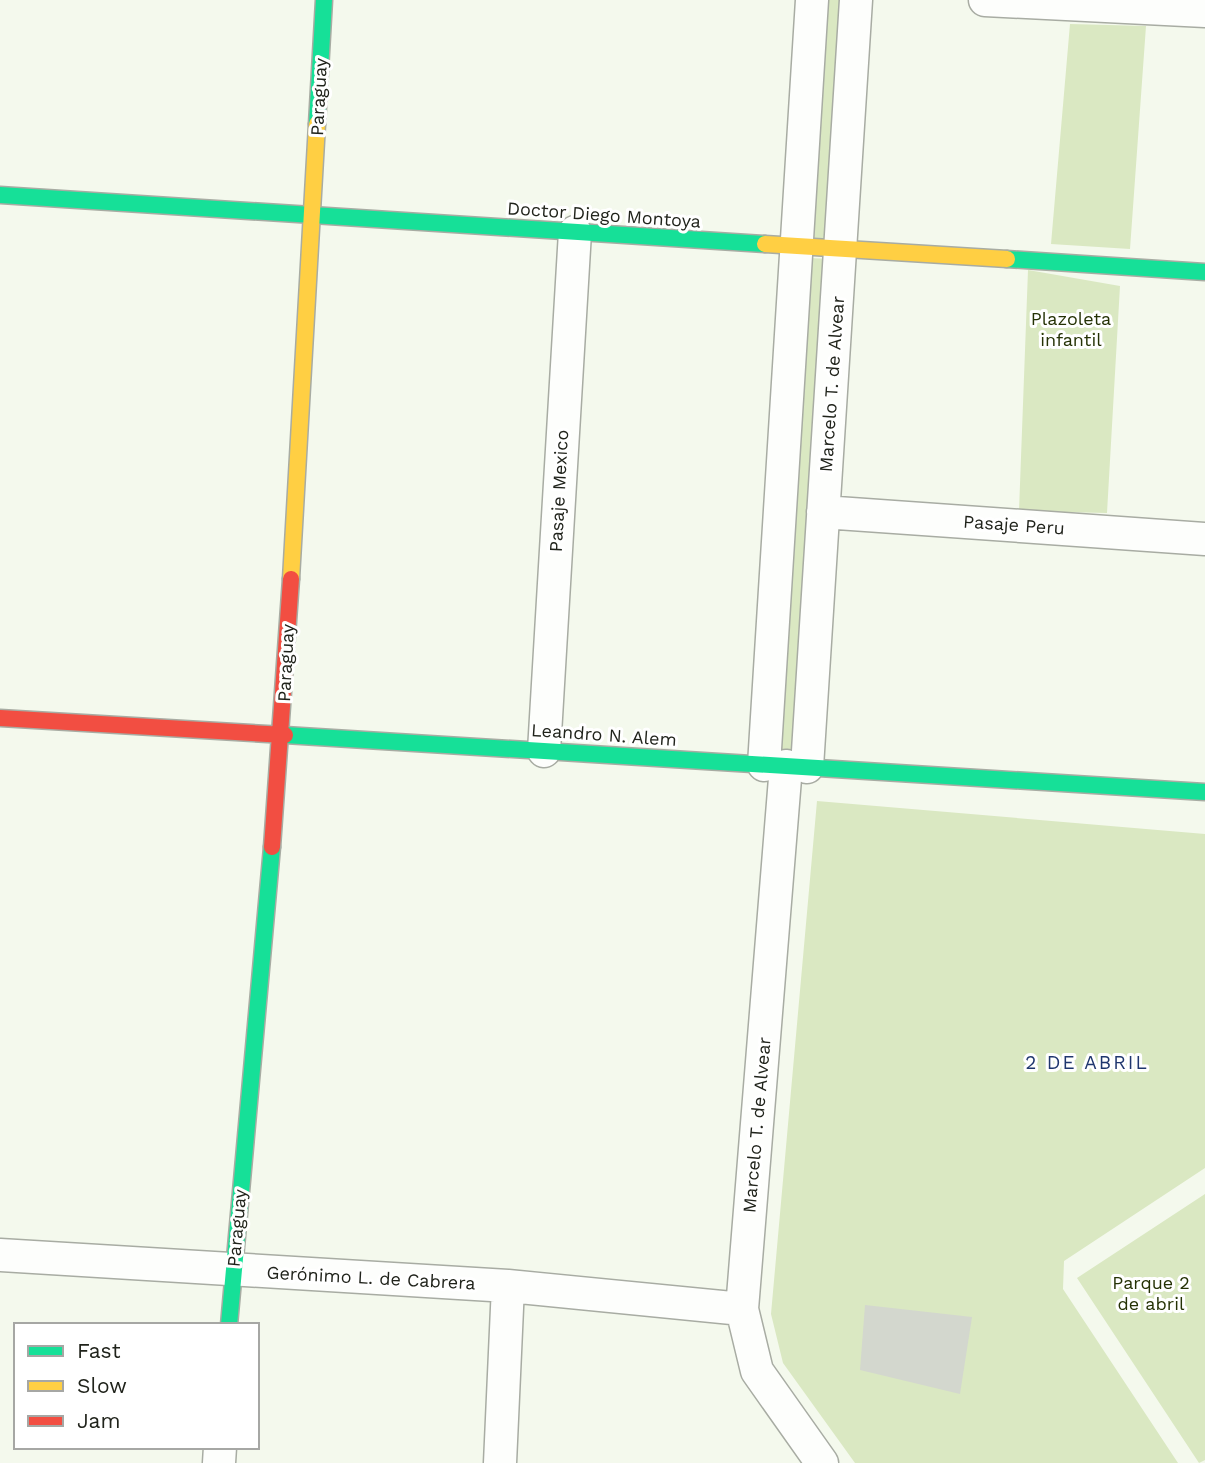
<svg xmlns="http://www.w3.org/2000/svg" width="1205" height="1463" font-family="'Work Sans',sans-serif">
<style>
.green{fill:#dae8c2}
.building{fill:#d3d7ce}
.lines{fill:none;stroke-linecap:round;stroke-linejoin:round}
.street-casing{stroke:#a8aca3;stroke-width:35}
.fast-casing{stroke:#a8aca3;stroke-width:19}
.slow-casing{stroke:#a8aca3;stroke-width:19}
.jam-casing{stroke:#a8aca3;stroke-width:19}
.street{stroke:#fdfefc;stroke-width:32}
.fast{stroke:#16e098;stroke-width:16}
.slow{stroke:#ffcf43;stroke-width:16}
.jam{stroke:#f24e42;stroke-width:16}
.labels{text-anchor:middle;stroke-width:6;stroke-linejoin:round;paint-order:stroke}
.street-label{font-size:18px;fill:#20231b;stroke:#fff}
.park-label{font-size:18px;fill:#253205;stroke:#fff}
.neighbourhood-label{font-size:19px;letter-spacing:2px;fill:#1f366d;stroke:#fff}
</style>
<rect width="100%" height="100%" fill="#f4f9ed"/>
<path class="green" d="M823 0H846L832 241 809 240Z
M1070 24 1146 26 1130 249 1051 244Z
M810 258 832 259 801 769H778Z
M1028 270 1120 286 1107 513 1019 511Z
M817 801 1205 834V1168L1064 1261 1063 1289 1178 1463H855L783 1363 771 1314Z
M1205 1194V1460L1199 1463 1077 1278Z"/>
<path class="building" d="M865 1305 972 1317 960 1394 860 1370Z"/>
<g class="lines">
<g class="street-casing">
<path id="street" d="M985 0 1205 11
M823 512 1205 539
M544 751 575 232
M764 765 812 0
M786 766 742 1309 757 1371 822 1463
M807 767 856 0
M0 1255 508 1286 742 1309
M219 1463 220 1447
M500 1463 508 1286"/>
</g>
<g class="fast-casing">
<path id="fast" d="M317 124 324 0
M0 195 765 244
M1007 259 1205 272
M285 735 1205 792
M229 1325 272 847"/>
</g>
<g class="slow-casing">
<path id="slow" d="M765 244 1007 259
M291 579 317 124"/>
</g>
<g class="jam-casing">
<path id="jam" d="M0 718 285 735
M272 847 291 579"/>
</g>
<use href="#street" class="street"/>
<use href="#fast" class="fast"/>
<use href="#slow" class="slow"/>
<use href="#jam" class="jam"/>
</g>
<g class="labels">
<g class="street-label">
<text transform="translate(319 97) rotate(-87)" y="6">Paraguay</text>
<text transform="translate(604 215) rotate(4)" y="6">Doctor Diego Montoya</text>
<text transform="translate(832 384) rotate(-86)" y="6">Marcelo T. de Alvear</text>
<text transform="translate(559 491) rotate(-87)" y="6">Pasaje Mexico</text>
<text transform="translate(1014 525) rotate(4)" y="6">Pasaje Peru</text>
<text transform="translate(286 663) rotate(-87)" y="6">Paraguay</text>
<text transform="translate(604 735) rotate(4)" y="6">Leandro N. Alem</text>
<text transform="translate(757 1125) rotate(-85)" y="6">Marcelo T. de Alvear</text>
<text transform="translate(237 1228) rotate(-85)" y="6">Paraguay</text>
<text transform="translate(371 1278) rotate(3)" y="6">Gerónimo L. de Cabrera</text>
</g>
<g class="park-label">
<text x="1071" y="325">Plazoleta<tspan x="1071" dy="21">infantil</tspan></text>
<text x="1151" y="1289">Parque 2<tspan x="1151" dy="21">de abril</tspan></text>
</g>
<g class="neighbourhood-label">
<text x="1087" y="1069">2 DE ABRIL</text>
</g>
</g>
<rect x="14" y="1323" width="245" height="126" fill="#ffffff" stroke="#a6a7a4" stroke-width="2"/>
<rect x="28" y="1346" width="35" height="10" fill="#16e098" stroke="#a6a7a4" stroke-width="2"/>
<text x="77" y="1358" font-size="21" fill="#20231b">Fast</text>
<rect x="28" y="1381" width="35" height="10" fill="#ffcf43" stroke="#a6a7a4" stroke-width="2"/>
<text x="77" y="1393" font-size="21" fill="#20231b">Slow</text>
<rect x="28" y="1416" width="35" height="10" fill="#f24e42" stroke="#a6a7a4" stroke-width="2"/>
<text x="77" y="1428" font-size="21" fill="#20231b">Jam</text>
</svg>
